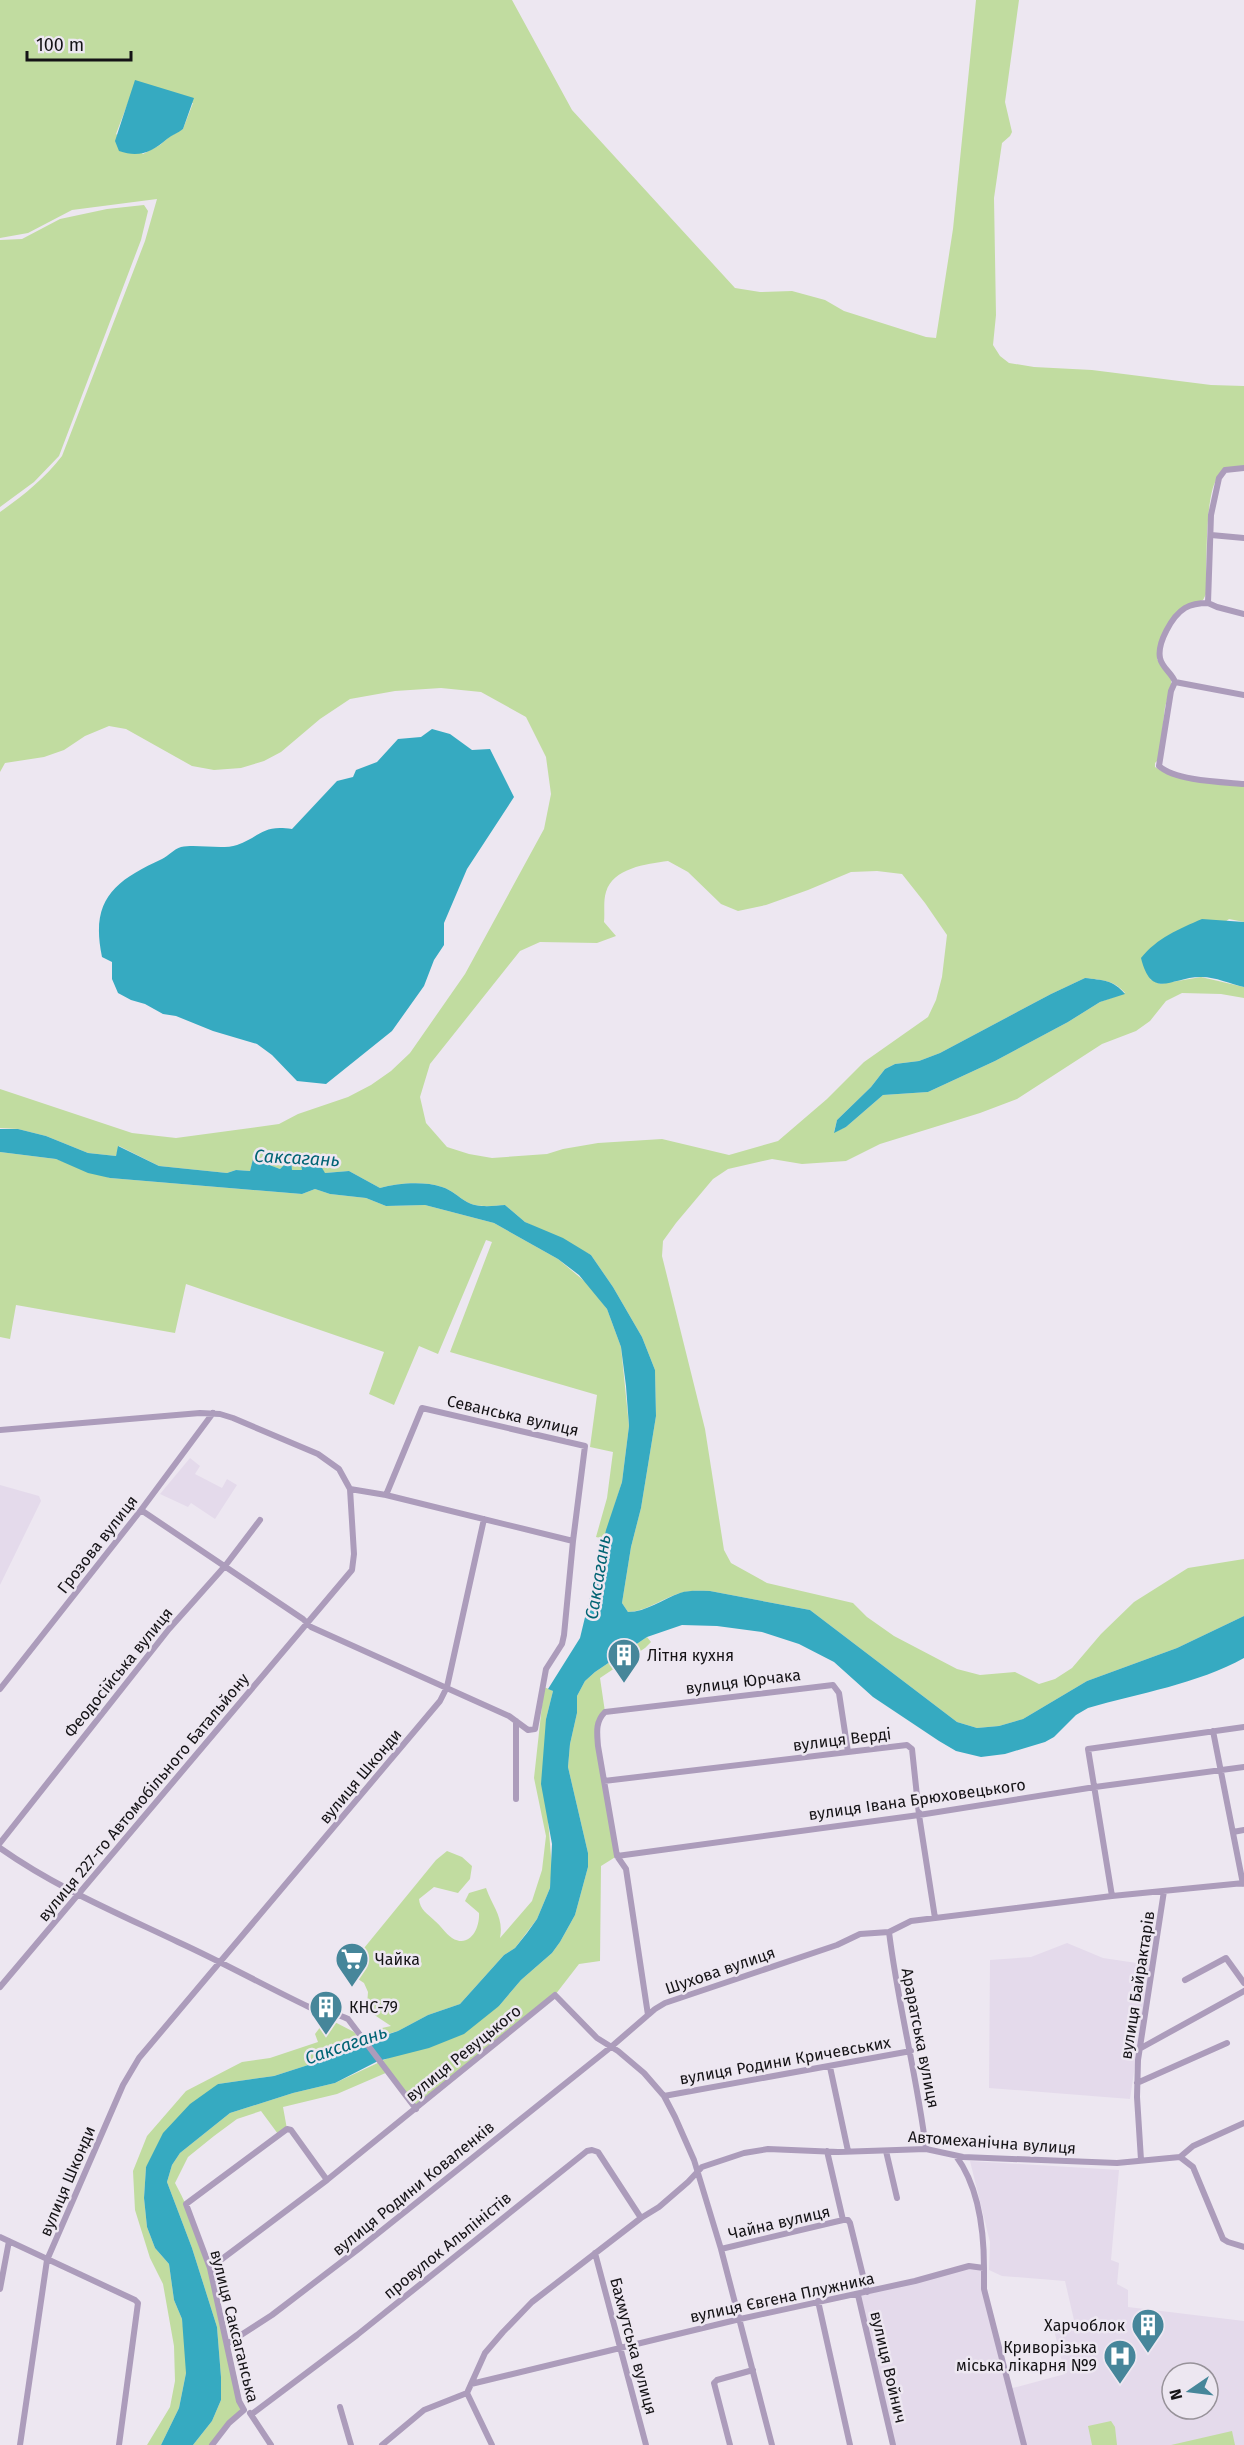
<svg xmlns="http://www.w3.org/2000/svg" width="1244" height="2445" font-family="'Fira Sans',sans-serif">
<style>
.built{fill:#e4daeb;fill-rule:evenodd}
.green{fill:#c1dca0;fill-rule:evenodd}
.water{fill:#36aac1}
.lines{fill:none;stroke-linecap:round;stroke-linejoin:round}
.street{stroke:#ac9cbb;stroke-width:6}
.labels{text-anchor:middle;stroke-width:5;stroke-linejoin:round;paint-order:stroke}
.street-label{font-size:16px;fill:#151316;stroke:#ede7f1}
.poi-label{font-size:16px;fill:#151316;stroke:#ede7f1;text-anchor:start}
.water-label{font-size:18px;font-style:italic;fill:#006373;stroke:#ede7f1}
</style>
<rect width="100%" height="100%" fill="#ede7f1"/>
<path class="built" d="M190 1458 200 1466 195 1474 222 1488 227 1479 237 1485 215 1519 191 1503 188 1507 160 1494Z
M0 1485 39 1496 41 1501 0 1585Z
M1067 1943 1103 1958 1150 1965 1130 2099 989 2088 990 1960 1031 1957Z
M970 2161 1119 2170 1111 2260 1119 2263 1117 2284 1128 2290V2307L1244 2321V2445H893L858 2295 949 2270 984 2268V2289L1009 2389 1065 2374 1053 2326 1074 2320 1065 2281 1002 2276 989 2270 990 2242ZM1172 2373H1208V2409H1172Z"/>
<path class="green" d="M0 0H512L572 110 735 288 760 292 792 291 825 300 844 311 926 337 936 338 953 229 976 0H1019L1005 102 1012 132 1010 136 1002 143 994 198 996 315 993 345 1000 356 1009 363 1034 367 1092 370 1211 385 1244 386V468C1233 468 1227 468 1219 476 1204 490 1207 571 1206 594L1203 600 1183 607 1158 647 1157 659 1171 678V685L1165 707 1159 759 1155 763V767C1180 784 1215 783 1244 786V922L1229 919 1150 979 1160 984 1201 977 1244 987V998L1221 994 1182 993 1166 1001 1150 1021 1136 1031 1102 1044 1017 1099 980 1113 880 1144 846 1161 802 1164 772 1159 728 1169 713 1179 676 1223 663 1241 662 1256 705 1429 724 1550 731 1563 767 1583 853 1603 867 1617 894 1636 957 1669 980 1675 1015 1672 1039 1684 1055 1679 1072 1668 1101 1634 1134 1602 1188 1568 1244 1559V1616L1177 1648 1087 1681 1023 1719 999 1726 977 1728 957 1722 810 1610 710 1591C701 1591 690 1590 681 1593 664 1597 646 1612 628 1612L622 1603 631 1547 641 1508 656 1416 655 1370 642 1337 613 1287 591 1255 525 1222 505 1205C493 1206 477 1208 467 1202 458 1197 452 1190 442 1187 424 1181 398 1183 380 1188L349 1171 325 1173 292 1170 291 1159 280 1169 253 1160 250 1171 236 1170 227 1173 159 1166 119 1146 116 1156 88 1153 46 1136 18 1129 0 1128V1089L132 1133 176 1138 279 1124 298 1114 348 1097 371 1085 391 1071 410 1053 465 974 544 829 551 794 546 757 526 717 481 692 441 688 395 691 350 699 320 719 281 752 264 761 241 768 214 770 192 766 126 729 109 726 85 736 64 750 44 757 5 763 0 772V512C23 496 45 478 62 456L145 241 157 199 72 210 28 233 0 238ZM129 100 193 103 183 129 169 137 160 145 143 154 116 134ZM668 861 688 872 721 904 738 911 766 905 808 890 851 872 877 871 902 874 925 903 947 935 942 977 936 1000 928 1017 864 1062 827 1099 778 1141 729 1155 662 1139 598 1143 563 1149 547 1154 492 1158 469 1154 447 1147 426 1123 420 1097 430 1064 520 951 540 942 597 943 616 936 604 922C605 913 603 901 606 892 613 868 646 864 668 861ZM1085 978C1102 980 1114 980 1125 993L1100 1002 1068 1022 995 1061 928 1092 883 1095 846 1127 834 1132 837 1120 871 1087 885 1069 895 1064 919 1061 940 1053 1051 994Z
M144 205 148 211 141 240 59 456 34 482 0 507V240L22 239 60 219 107 209Z
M0 1152 56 1159 110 1178 302 1194 315 1189 330 1194 366 1198 386 1206 425 1205 494 1223 558 1259 589 1285 607 1309 621 1347 629 1426 622 1482 604 1539 596 1537 607 1498 613 1452 590 1447 597 1395 450 1352 492 1242 486 1240 438 1354 419 1346 394 1405 369 1394 384 1352 186 1284 175 1333 16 1305 10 1339 0 1337Z
M647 1637 651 1642 645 1648 600 1678 605 1712 596 1728 617 1856 601 1866 600 1961 579 1964 555 1995 416 2109 388 2072 337 2094 283 2107 287 2129 278 2134 261 2111 237 2119 214 2136 188 2157 175 2183C213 2253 226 2334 244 2410L212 2445H193L212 2421 221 2400V2377L217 2327 192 2248 167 2182 172 2165 180 2153 230 2113 293 2093 335 2083 499 2006 521 1980 552 1953 560 1942 575 1915 588 1867V1853L568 1767 570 1744 577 1713V1696L585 1681 595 1672Z
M544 1687 553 1691 546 1719 548 1820 552 1868 550 1888 537 1919 515 1948 504 1955 460 2004 428 2015 398 2031 374 2038 382 2028 391 2026 373 2014 367 2005 368 1992 364 1983 349 1973 351 1964 436 1860 447 1851 462 1857 472 1866 470 1879 458 1893 434 1887 419 1899C420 1910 427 1913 435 1921 441 1926 445 1933 452 1938 470 1949 480 1928 479 1913L465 1901 469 1893 486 1888C493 1908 504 1917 500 1938L532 1901 542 1870 546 1836 534 1778Z
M327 2018 354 2032 362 2043 333 2057 274 2076 218 2084 146 2167 144 2198 147 2227 155 2248 169 2264 174 2300 182 2319 186 2347V2373L179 2408 162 2443 161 2445H147L170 2407 175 2381 174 2346 163 2284 150 2258 135 2210 133 2171 147 2136 186 2091 242 2062 270 2058 318 2042 315 2034Z
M1111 2421 1115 2427 1117 2445H1092L1088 2426Z
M1232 2431 1235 2445H1171Z"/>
<path class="water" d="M135 80 194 98 183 129C178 133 172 135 167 139 152 152 139 158 119 151L115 141Z
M432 729 450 734 472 750 490 749 514 797 467 869 444 923V945L434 960 424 986 392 1031 326 1084 297 1081 272 1055 257 1044 213 1031 176 1016 163 1014 145 1004 131 1000 118 993 112 979V962L102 957C90 900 114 881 162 859 168 856 174 849 181 847 198 844 222 850 237 845 260 837 262 824 292 829L337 781 353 777 356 770 377 762 398 739 421 737Z
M1202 919 1244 922V987C1231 984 1215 977 1202 977 1172 976 1152 1002 1141 958 1157 938 1179 929 1202 919Z
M1085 978C1102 980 1114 980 1125 994L1100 1002 1068 1022 995 1061 928 1092 883 1095 846 1127 834 1133 837 1120 871 1087 885 1069 895 1064 919 1061 940 1053 1051 994Z
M0 1129H18L46 1136 88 1153 116 1156 118 1146 159 1166 227 1173 236 1170 250 1171 253 1159 280 1169 291 1158 292 1170H302L300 1158 315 1156 325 1173 349 1171 380 1188C398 1183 424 1181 442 1187 452 1190 458 1197 467 1202 477 1208 493 1206 505 1205L525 1222 563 1238 591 1255 613 1287 642 1337 655 1370 656 1416 641 1508 631 1547 622 1603 628 1612C646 1612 663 1599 680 1593 689 1590 700 1591 710 1591L810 1610 957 1722 977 1728 999 1726 1023 1719 1087 1681 1177 1648 1244 1616V1658C1197 1684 1140 1693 1088 1708L1076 1715 1054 1737 1045 1742 1005 1754 981 1757 956 1751 939 1741 873 1697 834 1662 799 1644 762 1632 717 1626 682 1625 647 1637 595 1672 585 1681 577 1696V1713L570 1744 568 1767 588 1853V1867L575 1915 560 1942 552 1953 521 1980 499 2006 464 2034 429 2048 378 2061 335 2083 293 2093 230 2113 180 2153 172 2165 167 2182 192 2248 217 2327 221 2377V2400L212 2421 193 2445H161L179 2408 186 2373 182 2319 174 2300 169 2264 155 2248 147 2227 144 2198 146 2167 163 2133 190 2104 218 2084 274 2076 333 2057 362 2043 398 2031 428 2015 460 2004 504 1955 515 1948 527 1933 537 1919 550 1888 552 1844 541 1784 546 1719 553 1691 548 1689 580 1638 606 1530 622 1482 629 1426 626 1386 621 1347 607 1309 579 1275 558 1259 494 1223 425 1205 386 1206 366 1198 330 1194 315 1189 302 1194 110 1178 88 1173 56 1159 0 1152Z"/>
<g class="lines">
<path class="street" d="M1244 468 1225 470 1219 478 1211 515 1208 603C1200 603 1192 604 1185 608 1172 616 1157 643 1160 658 1162 668 1172 673 1175 682L1171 691 1159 766C1176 781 1221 782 1244 784
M1211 535 1244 538
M1208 603 1217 607 1244 614
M1175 682 1244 695
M0 1430 200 1413 220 1414 233 1418 318 1454 339 1469 350 1489 386 1495 573 1541
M141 1510 303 1619 311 1627 509 1716 528 1730 535 1729 546 1669 562 1644 564 1635 573 1541 585 1446 422 1408 386 1495
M0 1689 141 1510 213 1413
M516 1721V1799
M1213 1731 1243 1884
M604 1781 907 1745 912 1749 919 1815 935 1918
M1233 1832 1244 1830
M0 1843 169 1629 225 1566 260 1520
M0 1848C55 1887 117 1913 178 1942 222 1962 265 1986 309 2007 322 2013 335 2012 348 2019L416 2109
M617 1856 919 1815 1095 1787 1244 1767
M1112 1896 1088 1749 1244 1727
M889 1932C898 2005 917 2076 926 2149
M1185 1980 1226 1958 1244 1983
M0 1987 352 1570 354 1554 350 1489
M648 2015 626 1869 617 1856 598 1746C597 1733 595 1722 605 1712L833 1685 839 1693 848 1752
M1141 2048 1244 1991
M830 2067 848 2151
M1137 2083 1227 2043
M664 2096 911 2051
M827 2151 843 2220H848L850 2223 867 2292
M886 2151 897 2198
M1180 2157 1193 2167 1223 2239 1228 2242 1244 2247
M1141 2160 1137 2097 1138 2060 1164 1891
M0 2237 135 2300 138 2303 119 2445
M721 2249 843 2220
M595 2253 646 2445
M210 2268 327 2180 555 1995 597 2038 618 2051 644 2073 664 2096 675 2117 694 2160 721 2249 772 2445
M984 2268V2289L1024 2445
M0 2289 9 2241
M858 2295 893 2445
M818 2301 850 2445
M227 2344 272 2315 361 2247 611 2047 655 2009 665 2003 837 1945 860 1934 889 1932 911 1921 1112 1896 1244 1883
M471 2384 740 2319 915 2281 969 2266 984 2268C984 2230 979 2187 956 2156
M467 2393 492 2445
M340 2407 351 2445
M250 2413 271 2445
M252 2414 357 2335 587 2151 592 2150 598 2152 641 2218
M20 2445 47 2260 123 2085 139 2058 440 1701 447 1687 484 1519
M212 2445 229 2423 244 2410 239 2401 210 2268 186 2204 287 2129 291 2130 327 2180
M382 2445 424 2410 467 2393 485 2353 503 2332 532 2302 641 2218 659 2207 688 2182 702 2167 744 2153 768 2149 838 2152 926 2149 963 2157 1117 2163 1180 2157 1193 2146 1244 2123
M730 2445 714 2383 717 2380 753 2370"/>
</g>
<defs>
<g id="building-pin" transform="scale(1.725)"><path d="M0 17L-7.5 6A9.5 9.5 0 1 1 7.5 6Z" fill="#46869a" stroke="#ede7f1"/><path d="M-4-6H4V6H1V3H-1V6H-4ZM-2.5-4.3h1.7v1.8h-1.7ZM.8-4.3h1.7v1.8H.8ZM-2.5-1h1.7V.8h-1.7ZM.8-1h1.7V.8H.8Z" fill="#fff"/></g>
<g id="supermarket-pin" transform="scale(1.725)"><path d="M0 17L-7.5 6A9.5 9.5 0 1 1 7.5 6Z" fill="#46869a" stroke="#ede7f1"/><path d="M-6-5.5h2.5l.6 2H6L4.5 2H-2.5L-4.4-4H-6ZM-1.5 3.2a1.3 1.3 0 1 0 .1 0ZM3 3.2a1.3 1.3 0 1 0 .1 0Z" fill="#fff"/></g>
<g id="hospital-pin" transform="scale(1.725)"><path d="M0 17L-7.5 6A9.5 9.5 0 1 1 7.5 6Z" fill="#46869a" stroke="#ede7f1"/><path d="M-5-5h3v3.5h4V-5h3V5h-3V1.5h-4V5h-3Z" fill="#fff"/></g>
</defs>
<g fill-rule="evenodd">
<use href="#building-pin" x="624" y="1655"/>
<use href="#supermarket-pin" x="352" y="1959"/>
<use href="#building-pin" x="326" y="2007"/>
<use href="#building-pin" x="1148" y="2325"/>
<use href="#hospital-pin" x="1120" y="2356"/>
</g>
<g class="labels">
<g class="street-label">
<text transform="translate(513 1415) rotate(13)" y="6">Севанська вулиця</text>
<text transform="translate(97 1544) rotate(-52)" y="6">Грозова вулиця</text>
<text transform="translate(118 1672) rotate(-51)" y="6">Феодосійська вулиця</text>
<text transform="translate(743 1681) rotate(-7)" y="6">вулиця Юрчака</text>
<text transform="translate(842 1739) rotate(-7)" y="6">вулиця Верді</text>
<text transform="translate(360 1776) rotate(-50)" y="6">вулиця Шконди</text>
<text transform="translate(143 1797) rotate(-50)" y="6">вулиця 227-го Автомобільного Батальйону</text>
<text transform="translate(917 1799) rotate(-8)" y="6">вулиця Івана Брюховецького</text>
<text transform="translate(720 1970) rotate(-19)" y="6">Шухова вулиця</text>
<text transform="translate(1137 1985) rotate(-81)" y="6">вулиця Байрактарів</text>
<text transform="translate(921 2038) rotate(79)" y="6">Араратська вулиця</text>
<text transform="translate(463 2053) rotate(-39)" y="6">вулиця Ревуцького</text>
<text transform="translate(785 2060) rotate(-10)" y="6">вулиця Родини Кричевських</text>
<text transform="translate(992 2142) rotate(4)" y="6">Автомеханічна вулиця</text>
<text transform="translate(67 2181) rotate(-67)" y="6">вулиця Шконди</text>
<text transform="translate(413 2188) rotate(-39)" y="6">вулиця Родини Коваленків</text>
<text transform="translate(779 2222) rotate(-13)" y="6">Чайна вулиця</text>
<text transform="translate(447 2245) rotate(-39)" y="6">провулок Альпіністів</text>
<text transform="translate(782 2297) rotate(-12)" y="6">вулиця Євгена Плужника</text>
<text transform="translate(235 2326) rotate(76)" y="6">вулиця Саксаганська</text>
<text transform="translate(634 2346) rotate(75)" y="6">Бахмутська вулиця</text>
<text transform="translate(889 2367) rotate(77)" y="6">вулиця Войнич</text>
</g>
<g class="poi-label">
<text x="647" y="1661">Літня кухня</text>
<text x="375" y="1965">Чайка</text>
<text x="349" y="2013">КНС-79</text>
<text x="1125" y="2331" text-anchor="end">Харчоблок</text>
<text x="1097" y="2353" text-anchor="end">Криворізька<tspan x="1097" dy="18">міська лікарня №9</tspan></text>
</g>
<g class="water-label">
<text transform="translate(297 1158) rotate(3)" y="6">Саксагань</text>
<text transform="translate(598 1577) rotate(-81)" y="6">Саксагань</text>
<text transform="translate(346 2045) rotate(-19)" y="6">Саксагань</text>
</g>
</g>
<g transform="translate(1190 2391) rotate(256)"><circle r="28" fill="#ede7f1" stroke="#979299" stroke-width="1.5"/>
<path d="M0-4.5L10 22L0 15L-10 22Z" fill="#46869a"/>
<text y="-9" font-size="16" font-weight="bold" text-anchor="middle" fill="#151316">N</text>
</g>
<path d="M27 51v9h104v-9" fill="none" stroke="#151316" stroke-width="3"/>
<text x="36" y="51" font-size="18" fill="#151316" stroke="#ede7f1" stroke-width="4.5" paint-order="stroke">100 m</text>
</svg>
